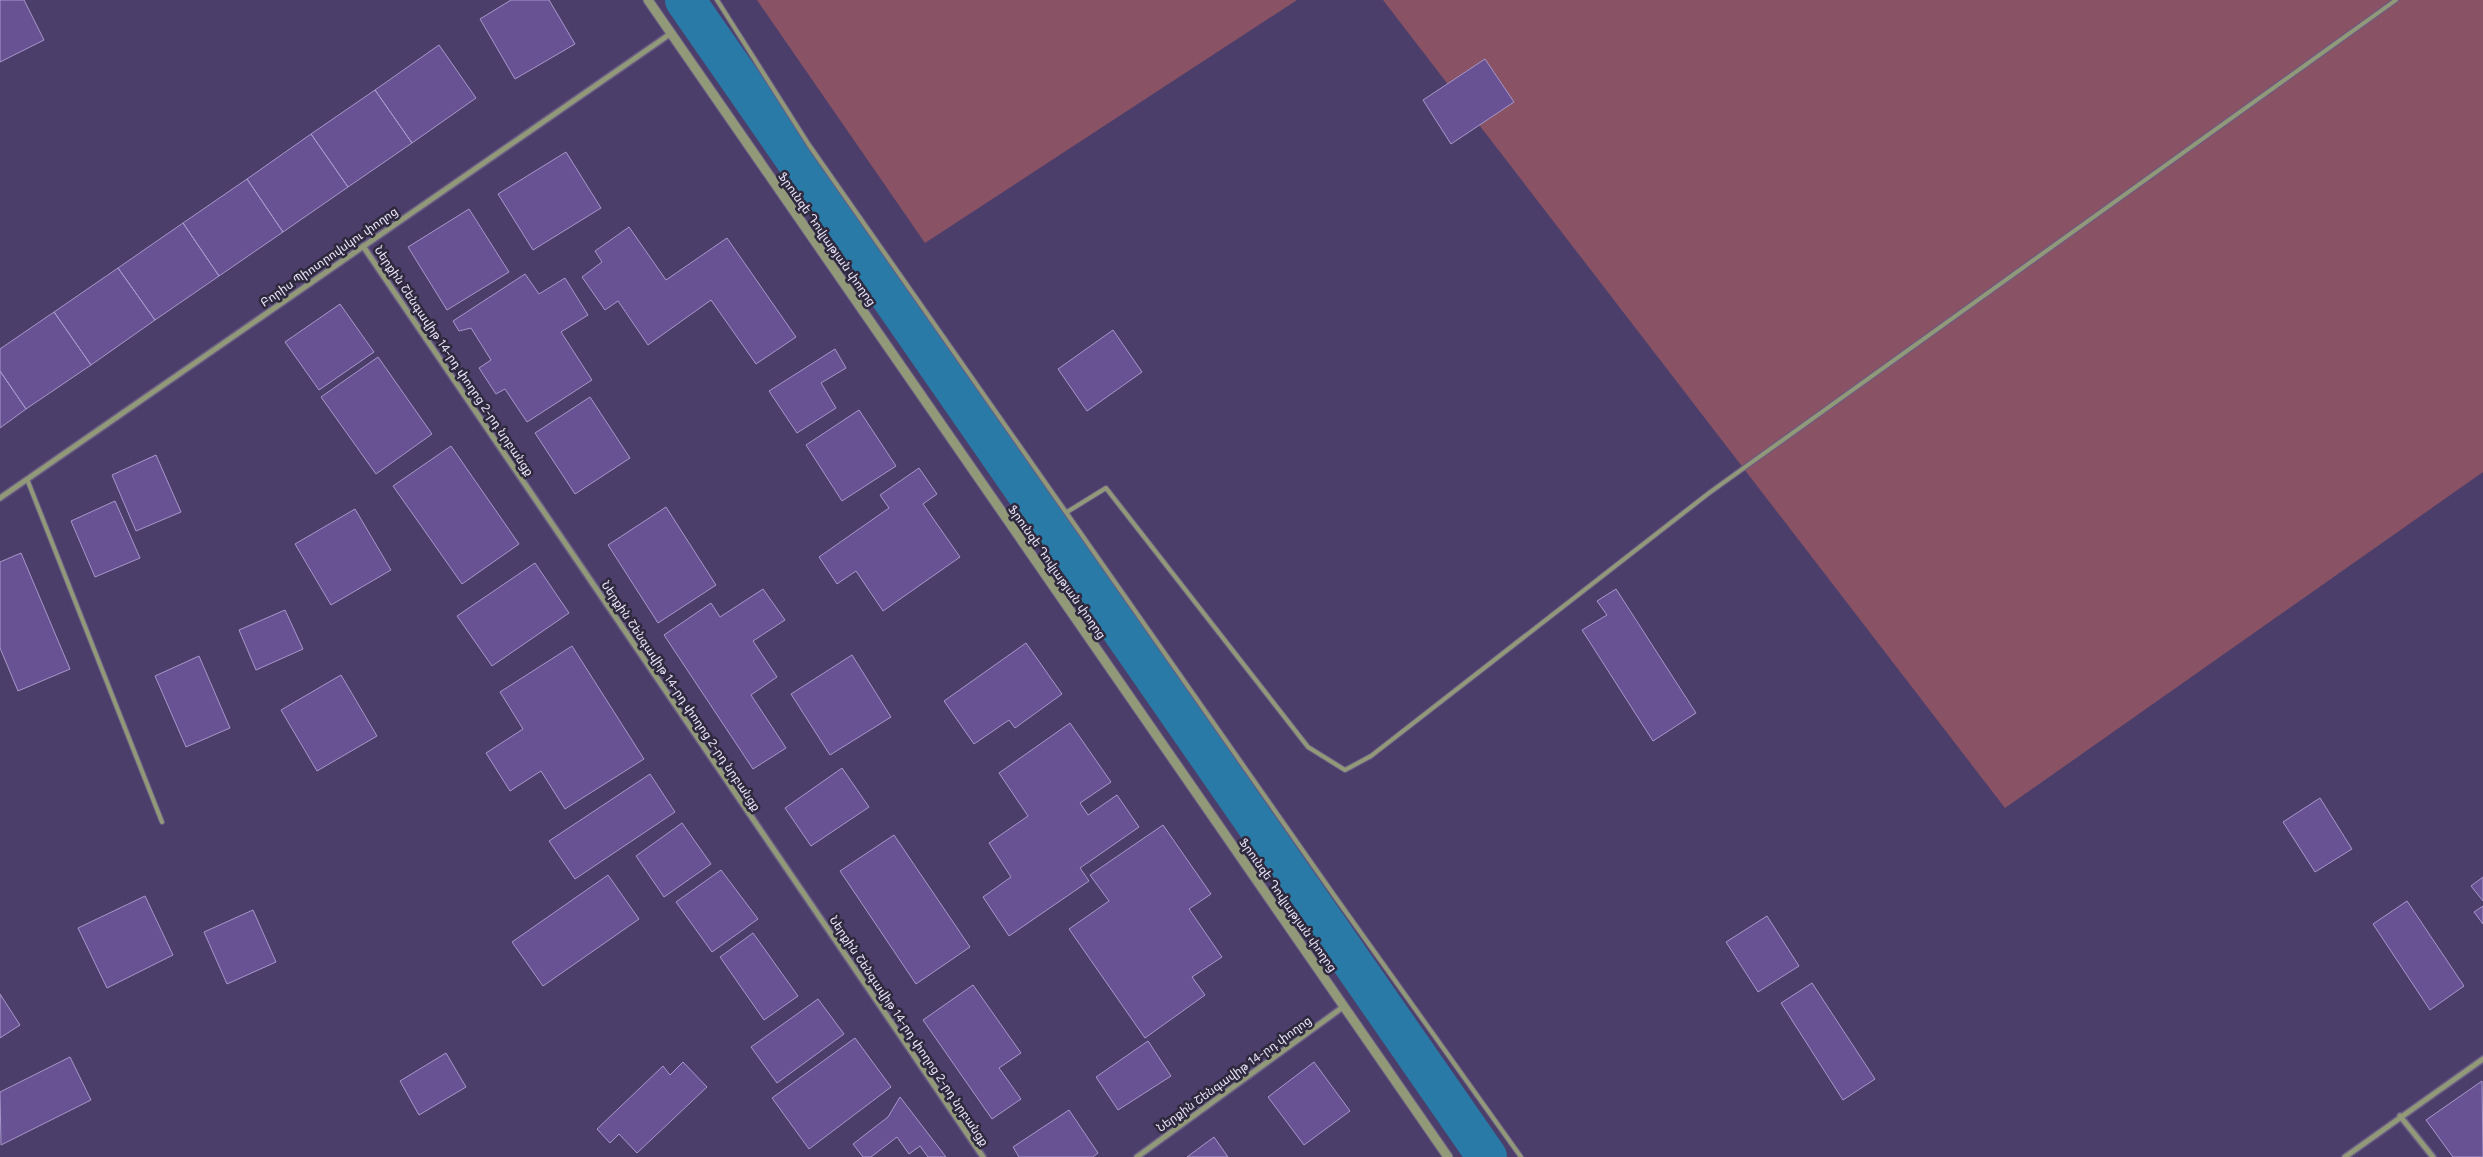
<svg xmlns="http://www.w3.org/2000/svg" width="2483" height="1157" font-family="Figtree,'Noto Sans Armenian',sans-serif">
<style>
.green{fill:#895365}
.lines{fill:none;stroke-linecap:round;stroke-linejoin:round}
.canal{stroke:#2a7aa7;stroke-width:40}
.building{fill:#685293;stroke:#a798cb}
.service-casing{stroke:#695c84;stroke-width:6}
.minor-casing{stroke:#695c84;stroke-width:8}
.tertiary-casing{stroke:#695c84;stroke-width:11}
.service{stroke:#929979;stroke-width:4}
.minor{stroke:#929979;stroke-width:5}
.tertiary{stroke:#929979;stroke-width:9}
.labels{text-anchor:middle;stroke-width:5;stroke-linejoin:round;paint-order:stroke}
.street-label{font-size:12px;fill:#ede7fd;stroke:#2f293e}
</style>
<rect width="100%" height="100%" fill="#4c3e6a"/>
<path class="green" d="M757 0H1297L925 243Z
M1383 0H2483V472L2005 808Z"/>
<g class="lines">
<path class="canal" d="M685 0 1487 1157"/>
</g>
<path class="building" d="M0 0H24L44 40 0 62Z
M511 0H549L575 44 515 79 480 19Z
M439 45 476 98 412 143 375 90Z
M1485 59 1514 102 1451 144 1423 100Z
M375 90 412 143 348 187 311 134Z
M311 134 348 187 283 232 247 179Z
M566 152 601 208 533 250 498 194Z
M247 179 283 232 219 276 183 223Z
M469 209 509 272 447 310 408 247Z
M183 223 219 276 155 320 118 268Z
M629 227 666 280 727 238 796 337 756 364 711 300 648 345 618 301 605 310 582 277 602 262 595 251Z
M118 268 155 320 91 365 54 312Z
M525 274 539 294 565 278 588 315 561 332 592 380 527 422 505 389 496 394 479 368 491 360 471 328 459 331 453 321Z
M340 304 374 352 319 390 285 342Z
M54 312 91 365 26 409 0 371V349Z
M1113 330 1142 372 1087 411 1058 369Z
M835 349 846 368 821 383 836 408 797 433 769 391Z
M378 357 432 434 376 474 321 397Z
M0 371 26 409 0 428Z
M590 397 630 458 575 494 535 433Z
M859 410 896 466 842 501 806 445Z
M451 446 519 544 462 584 393 486Z
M156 455 181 512 136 531 112 475Z
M919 468 937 494 923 504 960 557 883 611 856 571 837 584 819 557 889 508 880 495Z
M115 501 140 558 95 577 71 521Z
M666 507 716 585 658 623 608 545Z
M355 509 391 570 331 605 295 544Z
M21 553 70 669 18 691 0 648V562Z
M535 563 569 613 492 666 457 616Z
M763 589 785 620 753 641 777 677 751 695 786 748 753 769 664 635 711 603 720 617Z
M1616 589 1696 713 1653 741 1582 630 1607 615 1597 601Z
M285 610 303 649 256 670 239 630Z
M1026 643 1062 694 1015 728 1009 720 974 744 944 701Z
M572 646 644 759 565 809 541 771 510 791 486 753 523 729 500 692Z
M852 655 891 717 830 755 791 694Z
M199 656 230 728 186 747 155 676Z
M341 675 377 736 317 771 281 710Z
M1070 723 1111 782 1080 803 1088 815 1117 795 1139 827 1080 868 1089 881 1009 936 983 897 1011 877 989 843 1028 816 999 773Z
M842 768 869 807 811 846 785 808Z
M650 774 675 812 575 879 549 841Z
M2320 798 2352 849 2315 872 2283 822Z
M682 823 711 864 664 897 636 856Z
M1163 825 1211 894 1189 909 1222 957 1192 977 1205 995 1145 1038 1069 929 1109 901 1090 875Z
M894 835 970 947 916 984 840 871Z
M721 870 758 919 712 952 676 902Z
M608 875 639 919 543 986 512 942Z
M2483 877V901L2471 886Z
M145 896 173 955 107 988 78 928Z
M2407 901 2464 986 2430 1010 2373 924Z
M2483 906V924L2474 912Z
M253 910 276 962 227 984 204 932Z
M1767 916 1799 966 1758 992 1726 942Z
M753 933 798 996 764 1020 720 957Z
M1812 983 1875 1079 1843 1100 1781 1003Z
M973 985 1021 1053 999 1068 1021 1099 992 1119 923 1020Z
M0 994 20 1025 0 1038Z
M818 999 844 1034 777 1083 751 1047Z
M855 1038 891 1087 809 1149 772 1098Z
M1148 1041 1171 1076 1118 1110 1096 1077Z
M446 1053 466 1087 419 1115 400 1081Z
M70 1057 91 1100 1 1145 0 1092Z
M683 1062 707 1087 637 1153 619 1134 610 1143 597 1129 663 1066 670 1075Z
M1314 1062 1350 1111 1304 1145 1268 1097Z
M2482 1081 2483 1157H2453L2426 1120Z
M900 1097 946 1157H928L920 1146 909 1154 897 1137 871 1157H863L853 1144 888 1117Z
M1069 1110 1098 1153 1093 1157H1019L1013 1147Z
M1214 1137 1228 1157H1187Z"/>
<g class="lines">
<g class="service-casing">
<path id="service" d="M717 0 809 145 1336 898 1521 1157
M27 479 162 822
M1067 512 1106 488 1308 747 1345 770 1371 756 1709 493 2396 0"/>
</g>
<g class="minor-casing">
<path id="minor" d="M363 246 983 1157
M0 498 670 34
M2400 1116 2433 1157
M1137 1157 1343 1007
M2345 1157 2483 1059"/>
</g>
<g class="tertiary-casing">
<path id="tertiary" d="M648 0 1448 1157"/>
</g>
<use href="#service" class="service"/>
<use href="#minor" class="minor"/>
<use href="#tertiary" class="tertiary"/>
</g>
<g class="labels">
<g class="street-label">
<text transform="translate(827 239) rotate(55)" y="4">Ֆրունզե Դովլաթյան փողոց</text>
<text transform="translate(329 257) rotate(-35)" y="4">Բորիս Պիոտրովսկու փողոց</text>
<text transform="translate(454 361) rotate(56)" y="4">Ներքին Շենգավիթ 14-րդ փողոց 2-րդ նրբանցք</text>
<text transform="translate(1057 572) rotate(55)" y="4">Ֆրունզե Դովլաթյան փողոց</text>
<text transform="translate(681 696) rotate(56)" y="4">Ներքին Շենգավիթ 14-րդ փողոց 2-րդ նրբանցք</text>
<text transform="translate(1288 905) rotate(55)" y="4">Ֆրունզե Դովլաթյան փողոց</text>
<text transform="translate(909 1031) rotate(56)" y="4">Ներքին Շենգավիթ 14-րդ փողոց 2-րդ նրբանցք</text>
<text transform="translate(1234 1074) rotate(-36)" y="4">Ներքին Շենգավիթ 14-րդ փողոց</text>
</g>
</g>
</svg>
